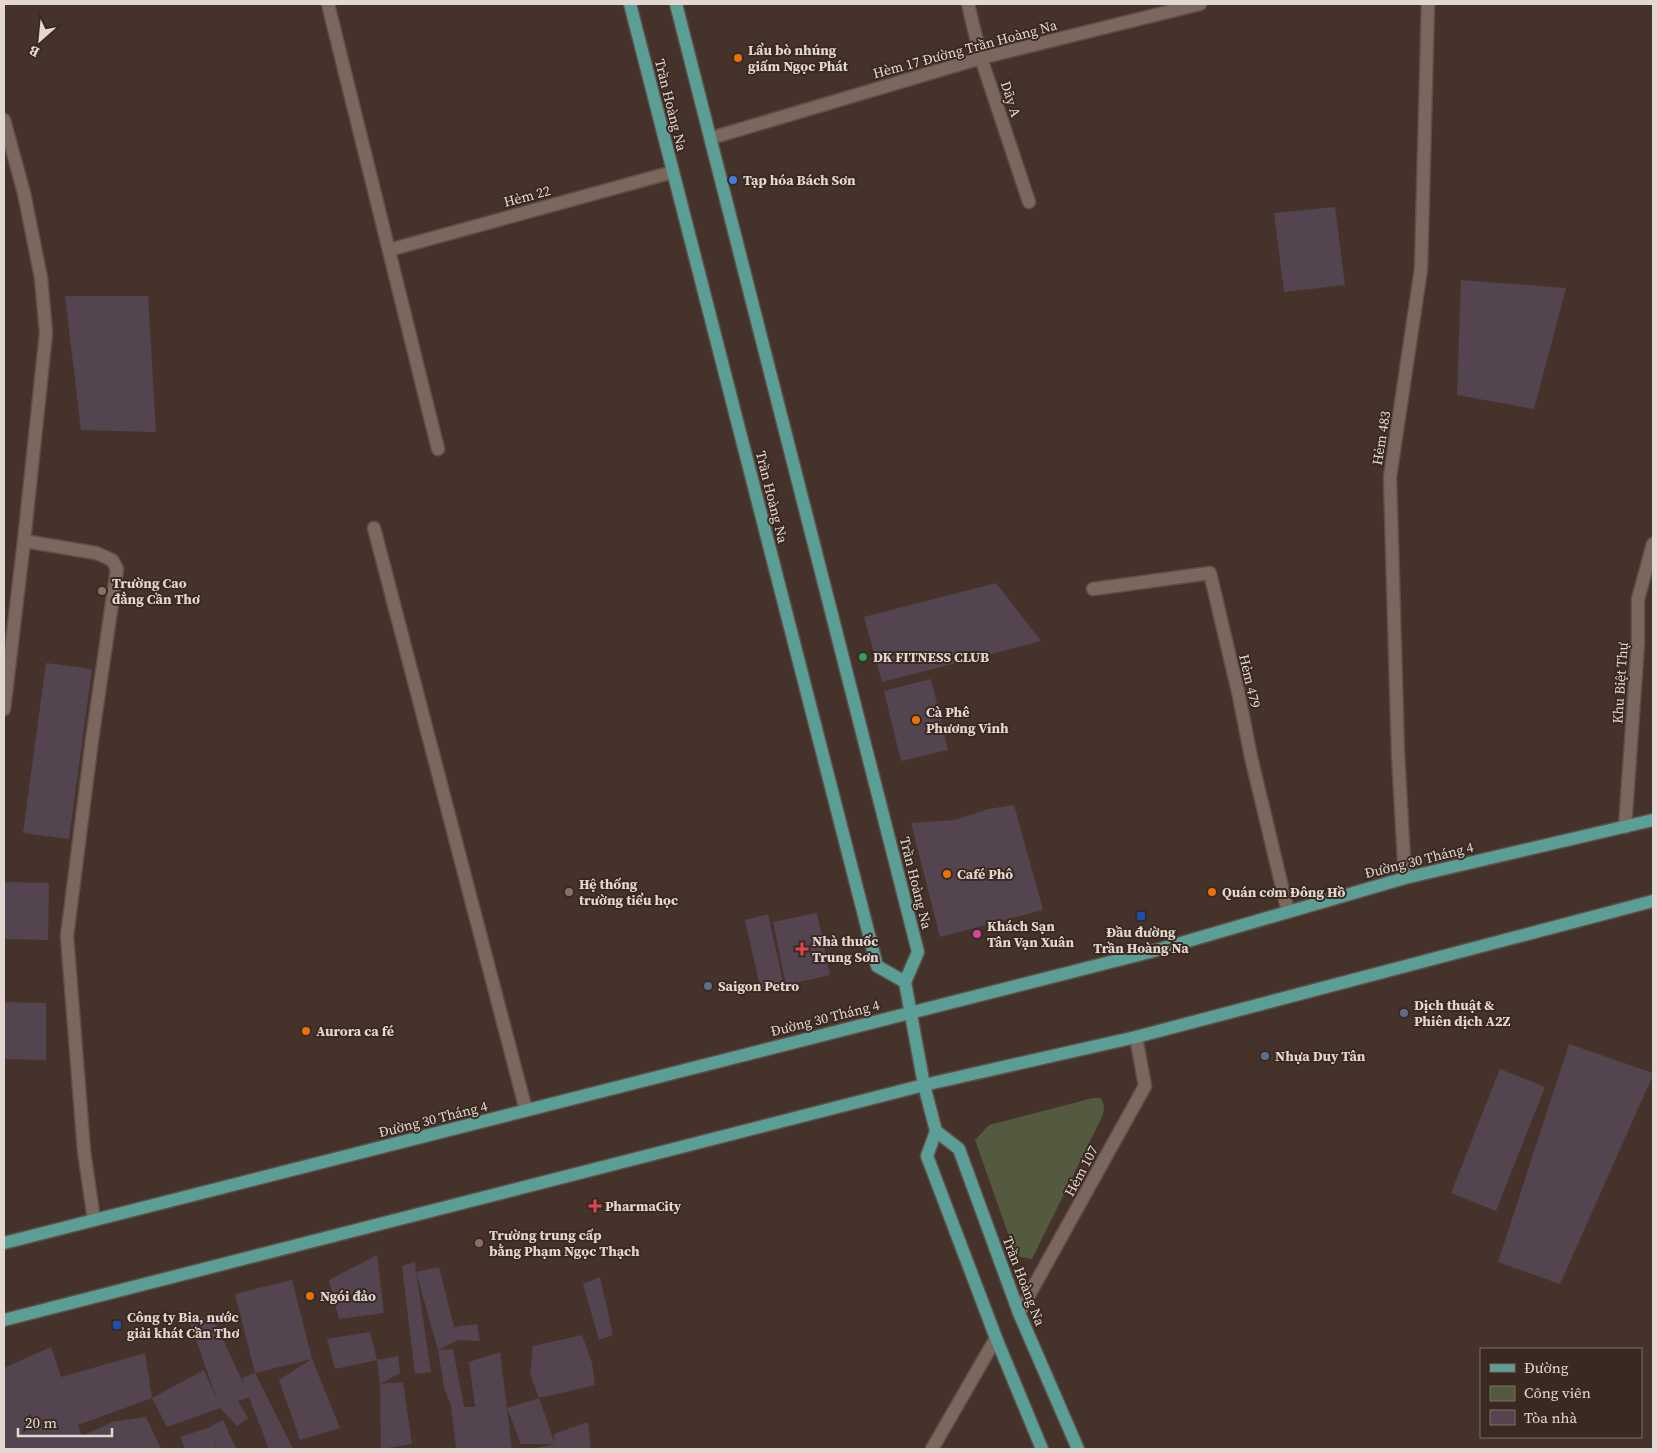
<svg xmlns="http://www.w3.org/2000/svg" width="1657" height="1453" font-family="'Source Serif 4',serif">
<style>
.green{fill:#535a40}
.building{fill:#544450}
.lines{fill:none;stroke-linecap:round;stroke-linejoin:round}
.minor-casing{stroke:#5e5048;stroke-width:15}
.major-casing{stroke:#5e5048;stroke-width:15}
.minor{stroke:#7b675e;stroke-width:12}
.major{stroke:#5b9e95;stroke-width:12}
.food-dot{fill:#e8710a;stroke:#3a2921;stroke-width:2}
.shop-dot{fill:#3f7fe0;stroke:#3a2921;stroke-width:2}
.education-dot{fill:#8d6e63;stroke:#3a2921;stroke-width:2}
.leisure-dot{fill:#2e9e5b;stroke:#3a2921;stroke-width:2}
.transit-dot{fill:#1a4fb4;stroke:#3a2921;stroke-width:2}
.hotel-dot{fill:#d1479c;stroke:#3a2921;stroke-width:2}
.health-dot{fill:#e0444e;stroke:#3a2921;stroke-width:2}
.service-dot{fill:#5c6f8a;stroke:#3a2921;stroke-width:2}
.labels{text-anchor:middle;stroke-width:4;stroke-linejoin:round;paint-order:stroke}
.street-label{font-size:14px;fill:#e2d7d1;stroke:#3a2921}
.poi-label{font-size:14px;font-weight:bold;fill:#e2d7d1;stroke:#3a2921;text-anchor:start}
</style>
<rect width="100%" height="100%" fill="#45332b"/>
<path class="green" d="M1093 1098H1101L1104 1106 1103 1115 1032 1259 1016 1256 975 1140 989 1125Z"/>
<path class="building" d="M1335 207 1345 285 1284 292 1274 213Z
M1461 280 1566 288 1534 409 1457 395Z
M65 296H148L156 432 81 430Z
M996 583 1041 641 882 682 864 617Z
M46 663 92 669 69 839 23 833Z
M931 679 948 750 901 761 884 691Z
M1014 805 1043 910 940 937 911 823 955 820 988 809Z
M4 882 49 883 48 940 4 939Z
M817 913 830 975 786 985 773 922Z
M768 914 784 987 761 991 745 920Z
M4 1002 46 1003V1060L4 1059Z
M1569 1044 1653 1073V1075L1560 1284 1498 1262Z
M1500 1069 1545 1087 1496 1211 1451 1193Z
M377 1255 384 1313 339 1319 329 1280Z
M415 1262 416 1272 439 1267 454 1327 477 1324 480 1341 458 1340 438 1350 416 1272 431 1372 415 1374 402 1266Z
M600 1277 613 1335 599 1340 583 1284Z
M292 1280 312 1359 255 1373 235 1294Z
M188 1317 213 1318 247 1391 242 1378 255 1373 293 1449H269L249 1397 238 1401 248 1418 237 1426 220 1408 167 1427 152 1398 204 1370 218 1402Z
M370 1332 377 1360 335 1369 327 1339Z
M582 1335 592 1363 595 1385 539 1398 555 1444 554 1434 588 1422 591 1449H531L555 1444H521L507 1408 539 1398 530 1373 533 1346Z
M51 1347 61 1377 145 1353 152 1398 78 1425 82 1436 112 1422 146 1417 161 1449H4V1368Z
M453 1349 464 1407H475L469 1362 500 1352 512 1449H456L451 1406 444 1387 438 1350Z
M398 1356 400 1373 380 1384 403 1382 412 1444 381 1449 380 1384 377 1360Z
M312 1359 340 1428 300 1440 279 1380Z
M223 1420 236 1449H217L214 1441 216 1449H185L180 1437 208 1428Z"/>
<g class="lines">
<g class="minor-casing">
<path id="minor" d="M328 4 438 449
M968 4 981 58 1029 202
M4 120 24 193 41 278 46 333 24 541 4 709
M711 138 981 58 1200 4
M389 250 673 172
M374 528 526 1110
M24 541 96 553 112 560 117 569 92 740 67 936 84 1151 94 1220
M1093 589 1210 573 1239 696 1251 757 1288 912
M1625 827 1638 643V599L1653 544
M1405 878 1398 754 1390 477 1421 269 1428 4
M1019 1313 1145 1086 1136 1037
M932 1449 996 1338"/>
</g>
<g class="major-casing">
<path id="major" d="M630 4 877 966 905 982
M676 4 918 952 905 982 924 1085 936 1131 927 1156 996 1338 1042 1449
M936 1131 959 1149 1019 1313 1078 1449
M4 1243 1150 952 1405 878 1653 820
M4 1320 924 1085 1136 1037 1653 901"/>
</g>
<use href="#minor" class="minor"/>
<use href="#major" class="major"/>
</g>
<g class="food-dot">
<circle cx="738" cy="58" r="5"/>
<circle cx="916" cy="720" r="5"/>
<circle cx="947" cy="874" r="5"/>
<circle cx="1212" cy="892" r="5"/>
<circle cx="306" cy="1031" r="5"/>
<circle cx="310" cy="1296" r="5"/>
</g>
<circle class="shop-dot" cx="733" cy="180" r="5"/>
<g class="education-dot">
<circle cx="102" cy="591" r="5"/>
<circle cx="569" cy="892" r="5"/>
<circle cx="479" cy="1243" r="5"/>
</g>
<circle class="leisure-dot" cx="863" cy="657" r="5"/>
<g class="transit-dot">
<rect x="1136" y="911" width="10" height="10" rx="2.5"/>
<rect x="112" y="1320" width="10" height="10" rx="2.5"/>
</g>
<circle class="hotel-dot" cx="977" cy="934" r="5"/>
<g class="health-dot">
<path d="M799.5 941.5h5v5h5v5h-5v5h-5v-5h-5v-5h5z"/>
<path d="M592.5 1198.5h5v5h5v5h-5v5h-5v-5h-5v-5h5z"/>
</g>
<g class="service-dot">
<circle cx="708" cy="986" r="5"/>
<circle cx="1404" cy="1013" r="5"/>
<circle cx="1265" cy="1056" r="5"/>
</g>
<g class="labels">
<g class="street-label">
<text transform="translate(965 49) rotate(-15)" y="5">Hèm 17 Đường Trần Hoàng Na</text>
<text transform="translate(1011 99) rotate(72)" y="5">Dãy A</text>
<text transform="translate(671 105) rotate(76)" y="5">Trần Hoàng Na</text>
<text transform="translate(527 196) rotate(-15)" y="5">Hẻm 22</text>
<text transform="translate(1381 438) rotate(-81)" y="5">Hẻm 483</text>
<text transform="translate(772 497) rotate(76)" y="5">Trần Hoàng Na</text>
<text transform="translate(1250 681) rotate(77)" y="5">Hẻm 479</text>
<text transform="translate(1620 683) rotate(-86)" y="5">Khu Biệt Thự</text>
<text transform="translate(1419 860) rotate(-14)" y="5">Đường 30 Tháng 4</text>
<text transform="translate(916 883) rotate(76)" y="5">Trần Hoàng Na</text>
<text transform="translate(825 1018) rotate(-14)" y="5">Đường 30 Tháng 4</text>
<text transform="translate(433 1119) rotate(-14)" y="5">Đường 30 Tháng 4</text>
<text transform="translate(1081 1171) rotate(-62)" y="5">Hẻm 107</text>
<text transform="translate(1024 1281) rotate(69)" y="5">Trần Hoàng Na</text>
</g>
<g class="poi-label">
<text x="748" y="55">Lẩu bò nhúng<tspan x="748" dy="16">giấm Ngọc Phát</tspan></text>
<text x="743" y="185">Tạp hóa Bách Sơn</text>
<text x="112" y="588">Trường Cao<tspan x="112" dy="16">đẳng Cần Thơ</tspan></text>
<text x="873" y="662">DK FITNESS CLUB</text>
<text x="926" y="717">Cà Phê<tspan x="926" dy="16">Phương Vinh</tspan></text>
<text x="957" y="879">Café Phô</text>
<text x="579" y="889">Hệ thống<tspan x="579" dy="16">trường tiểu học</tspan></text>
<text x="1222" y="897">Quán cơm Đông Hồ</text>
<text x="987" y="931">Khách Sạn<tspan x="987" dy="16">Tân Vạn Xuân</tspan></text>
<text x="1141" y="937" text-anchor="middle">Đầu đường<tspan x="1141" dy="16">Trần Hoàng Na</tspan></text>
<text x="812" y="946">Nhà thuốc<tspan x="812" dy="16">Trung Sơn</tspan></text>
<text x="718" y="991">Saigon Petro</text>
<text x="1414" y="1010">Dịch thuật &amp;<tspan x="1414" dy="16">Phiên dịch A2Z</tspan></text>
<text x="316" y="1036">Aurora ca fé</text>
<text x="1275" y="1061">Nhựa Duy Tân</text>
<text x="605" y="1211">PharmaCity</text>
<text x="489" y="1240">Trường trung cấp<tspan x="489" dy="16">bằng Phạm Ngọc Thạch</tspan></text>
<text x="320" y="1301">Ngói đảo</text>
<text x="127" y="1322">Công ty Bia, nước<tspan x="127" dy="16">giải khát Cần Thơ</tspan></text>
</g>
</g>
<rect width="1657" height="1453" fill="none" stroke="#e2d7d1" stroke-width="10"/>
<rect x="1480" y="1348" width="162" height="90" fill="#3a2921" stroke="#7d6f67"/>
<rect x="1490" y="1364" width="25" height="8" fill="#5b9e95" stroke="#7d6f67"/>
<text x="1524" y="1373" font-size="15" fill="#e2d7d1">Đường</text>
<rect x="1490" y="1386" width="25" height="15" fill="#535a40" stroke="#7d6f67"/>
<text x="1524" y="1398" font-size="15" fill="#e2d7d1">Công viên</text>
<rect x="1490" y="1410" width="25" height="15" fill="#544450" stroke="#7d6f67"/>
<text x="1524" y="1423" font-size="15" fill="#e2d7d1">Tòa nhà</text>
<g transform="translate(40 40) rotate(207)" stroke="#3a2921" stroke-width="4" paint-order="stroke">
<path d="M0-4L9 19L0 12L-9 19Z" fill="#e2d7d1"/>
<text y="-8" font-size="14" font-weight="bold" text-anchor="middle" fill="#e2d7d1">B</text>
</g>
<path d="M18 1428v8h94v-8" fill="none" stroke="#e2d7d1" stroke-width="2.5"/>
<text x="25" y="1428" font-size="15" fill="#e2d7d1" stroke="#3a2921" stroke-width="4" paint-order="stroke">20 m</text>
</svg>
